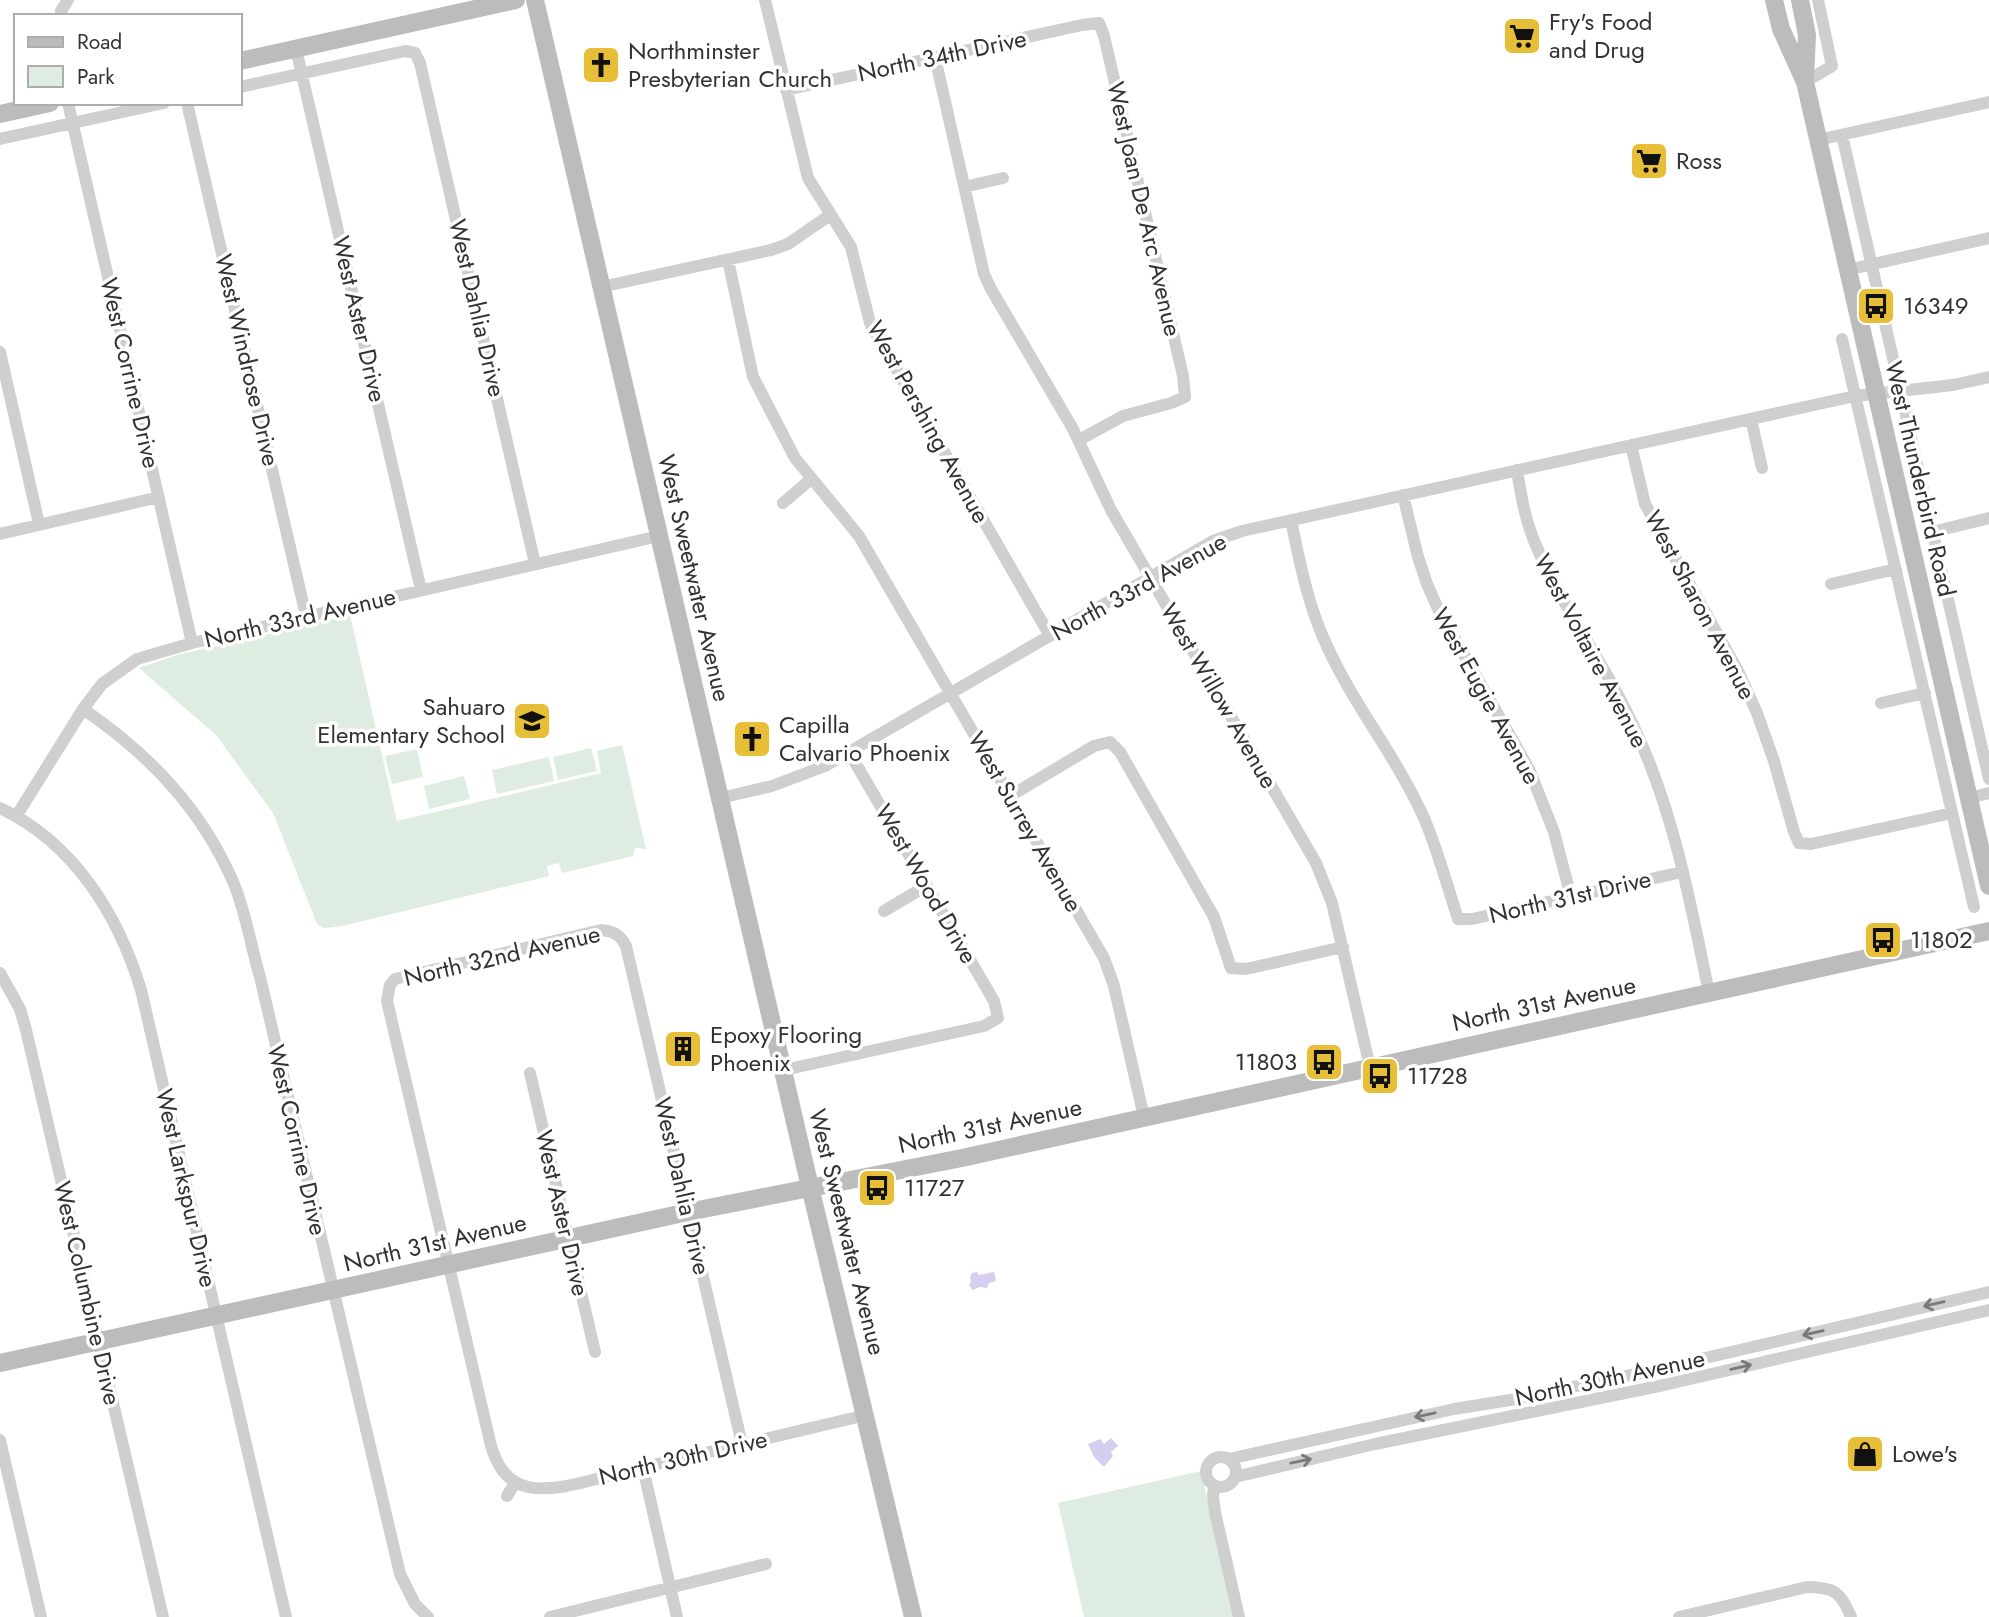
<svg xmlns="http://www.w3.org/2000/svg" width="1989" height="1617" font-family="Jost,sans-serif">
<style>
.green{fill:#deece2}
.water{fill:#d6ceee}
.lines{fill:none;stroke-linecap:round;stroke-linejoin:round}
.street{stroke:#cfcfcf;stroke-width:12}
.secondary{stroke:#bcbcbc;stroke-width:18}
.oneway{stroke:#797979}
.labels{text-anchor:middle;stroke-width:7;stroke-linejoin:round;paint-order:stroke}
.poi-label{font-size:24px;fill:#323232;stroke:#fff;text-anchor:start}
.street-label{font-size:24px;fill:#323232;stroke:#fff}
</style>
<rect width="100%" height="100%" fill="#fff"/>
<path class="green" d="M350 615 397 821 601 773 597 751 622 745 646 849 635 848 633 856 562 873 559 863 547 866 549 876 342 926 324 928 317 924 273 813 216 735 139 668 177 655Z
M591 748 597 771 558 780 553 757Z
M417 749 423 777 392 784 385 756Z
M549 757 554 781 497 794 492 770Z
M464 776 470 799 429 809 424 786Z
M1201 1471 1233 1617H1084L1058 1503Z"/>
<path class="water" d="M977 1272 979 1275 994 1272 996 1281 989 1283 987 1288 980 1287 972 1290 969 1284 971 1283 970 1276 972 1273Z
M1111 1438 1118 1446 1111 1452 1113 1456 1104 1467 1094 1457 1088 1444 1100 1439 1104 1444Z"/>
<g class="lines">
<path class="street" d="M765 0 808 178 851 247 870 323 1050 636
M61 11 68 0
M296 49 421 590
M935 57 984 274 991 289 1073 429 1111 510 1316 863 1332 903 1370 1067
M1805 82 1832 66 1818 0
M240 87 405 51 415 53 420 63 535 564
M786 90 1082 25 1099 23 1104 36 1183 376 1185 397 1171 403 1123 416 1079 440
M68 103 192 643
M187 103 306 616
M1842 135 1989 779
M0 139 164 103
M1818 140 1989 102
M964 187 1003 178
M728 260 753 377 795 458 859 536 1104 958 1114 986 1144 1117
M1847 270 1989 238
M601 287 771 250 788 244 830 215
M1842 339 1974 907
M0 352 39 524
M1751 419 1762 468
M1631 445 1645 504 1738 671 1757 713 1774 761 1794 832 1799 843 1811 844 1952 813
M1517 470C1521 495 1525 520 1535 543 1563 610 1609 669 1638 736 1675 817 1691 906 1709 993
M1403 495 1418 557 1427 584 1439 611 1529 769 1554 832 1571 897
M783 503 811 479
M1291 520C1299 559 1307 600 1323 637 1350 701 1396 755 1424 818 1438 851 1447 885 1458 919H1472L1682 872
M1932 532 1989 518
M0 534 159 497
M1831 584 1896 569
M1881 703 1925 693
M83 709C149 754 202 809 234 884 246 913 251 947 260 977L400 1574 415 1604 428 1617
M1010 796 1094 746 1110 742 1120 752 1214 917 1231 968 1246 969 1343 947
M720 798 772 786 825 766 1213 541 1242 531 1855 396 1953 385 1989 377
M1969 798 1989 793
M0 808C73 842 118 914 141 990L286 1617
M17 815 83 709 102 684 137 659 192 643 659 536
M884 911 926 886
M0 973 20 1009 26 1030 163 1617
M784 1070 984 1026 998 1018 994 1001 849 752
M530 1073 595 1352
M0 1440 41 1617
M742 1444 626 946C620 935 614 931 601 930L395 979 390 985 387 1001 491 1446C497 1465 506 1482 528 1487 556 1493 598 1478 627 1471 707 1453 786 1434 866 1415
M1206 1472a15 15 0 1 1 30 0a15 15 0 1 1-30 0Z
M1229 1459 1454 1409 1510 1400 1645 1372 1989 1292
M643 1468 677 1617
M1235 1477 1375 1444 1664 1385 1989 1310
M1214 1485 1213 1496 1215 1512 1239 1617
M507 1496 515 1483
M550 1617 766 1564
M1679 1617 1807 1587C1834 1587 1841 1592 1851 1617"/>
<path class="secondary" d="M535 0 806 1170 913 1617
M1774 0 1781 29 1805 82 1989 886
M1800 0 1807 35 1805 79
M240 61 516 0
M0 114 50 103
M0 1363 688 1212 962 1158 1989 931"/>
</g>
<defs><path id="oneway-shaft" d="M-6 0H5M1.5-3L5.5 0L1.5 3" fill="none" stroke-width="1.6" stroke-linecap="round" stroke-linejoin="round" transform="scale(1.75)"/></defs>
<g class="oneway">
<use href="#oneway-shaft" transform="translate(1934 1304) rotate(167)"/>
<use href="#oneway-shaft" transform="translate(1813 1333) rotate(167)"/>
<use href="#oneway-shaft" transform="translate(1741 1367) rotate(-13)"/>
<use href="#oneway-shaft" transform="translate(1425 1415) rotate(168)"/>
<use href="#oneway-shaft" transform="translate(1301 1461) rotate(-12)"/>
</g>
<defs>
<g id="supermarket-square" transform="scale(2.0125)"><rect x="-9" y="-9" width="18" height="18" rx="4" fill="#e6be38" stroke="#fff"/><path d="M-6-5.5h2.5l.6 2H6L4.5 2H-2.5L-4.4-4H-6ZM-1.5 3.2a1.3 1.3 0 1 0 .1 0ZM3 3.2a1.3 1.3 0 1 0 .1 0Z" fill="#111"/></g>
<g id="church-square" transform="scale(2.0125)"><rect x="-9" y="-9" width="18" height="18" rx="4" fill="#e6be38" stroke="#fff"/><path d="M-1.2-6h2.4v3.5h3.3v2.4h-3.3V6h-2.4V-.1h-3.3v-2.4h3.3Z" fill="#111"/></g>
<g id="bus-square" transform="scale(2.0125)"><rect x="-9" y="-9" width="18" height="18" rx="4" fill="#e6be38" stroke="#fff"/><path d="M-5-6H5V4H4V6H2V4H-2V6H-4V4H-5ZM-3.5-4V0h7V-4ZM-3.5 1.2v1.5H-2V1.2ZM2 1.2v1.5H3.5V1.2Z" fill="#111"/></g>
<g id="school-square" transform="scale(2.0125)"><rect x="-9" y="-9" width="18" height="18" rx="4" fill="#e6be38" stroke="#fff"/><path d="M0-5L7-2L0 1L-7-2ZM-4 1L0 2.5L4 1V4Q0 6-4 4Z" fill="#111"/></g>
<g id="building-square" transform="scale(2.0125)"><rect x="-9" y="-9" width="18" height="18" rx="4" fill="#e6be38" stroke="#fff"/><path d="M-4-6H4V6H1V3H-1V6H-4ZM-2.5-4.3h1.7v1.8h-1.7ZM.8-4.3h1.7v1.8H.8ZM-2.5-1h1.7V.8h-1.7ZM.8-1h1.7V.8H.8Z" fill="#111"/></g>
<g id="shop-square" transform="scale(2.0125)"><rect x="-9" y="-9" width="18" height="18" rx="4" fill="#e6be38" stroke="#fff"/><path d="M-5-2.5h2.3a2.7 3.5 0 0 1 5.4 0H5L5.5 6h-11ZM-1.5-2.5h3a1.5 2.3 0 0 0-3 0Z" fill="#111"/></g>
</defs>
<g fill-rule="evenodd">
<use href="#supermarket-square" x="1522" y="36"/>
<use href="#church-square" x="601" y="65"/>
<use href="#supermarket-square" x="1649" y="161"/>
<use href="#bus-square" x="1876" y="306"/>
<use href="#school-square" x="532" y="721"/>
<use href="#church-square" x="752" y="739"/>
<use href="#bus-square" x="1883" y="940"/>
<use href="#building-square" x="683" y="1049"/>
<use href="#bus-square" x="1324" y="1062"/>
<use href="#bus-square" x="1380" y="1076"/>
<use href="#bus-square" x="877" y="1188"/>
<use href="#shop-square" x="1865" y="1454"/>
</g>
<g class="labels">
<g class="poi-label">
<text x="1549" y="30">Fry's Food<tspan x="1549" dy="28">and Drug</tspan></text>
<text x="628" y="59">Northminster<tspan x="628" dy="28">Presbyterian Church</tspan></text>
<text x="1676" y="169">Ross</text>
<text x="1903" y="314">16349</text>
<text x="505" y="715" text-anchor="end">Sahuaro<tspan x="505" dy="28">Elementary School</tspan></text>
<text x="779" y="733">Capilla<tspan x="779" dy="28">Calvario Phoenix</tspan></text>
<text x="1910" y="948">11802</text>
<text x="710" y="1043">Epoxy Flooring<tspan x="710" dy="28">Phoenix</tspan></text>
<text x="1297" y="1070" text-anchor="end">11803</text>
<text x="1407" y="1084">11728</text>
<text x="904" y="1196">11727</text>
<text x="1892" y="1462">Lowe's</text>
</g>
<g class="street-label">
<text transform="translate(942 56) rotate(-12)" y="8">North 34th Drive</text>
<text transform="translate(1144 209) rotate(77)" y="8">West Joan De Arc Avenue</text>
<text transform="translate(477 308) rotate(77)" y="8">West Dahlia Drive</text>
<text transform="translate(359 319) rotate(77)" y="8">West Aster Drive</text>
<text transform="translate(247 360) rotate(77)" y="8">West Windrose Drive</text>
<text transform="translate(130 373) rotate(77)" y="8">West Corrine Drive</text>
<text transform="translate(928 422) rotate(61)" y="8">West Pershing Avenue</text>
<text transform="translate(1920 479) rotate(77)" y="8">West Thunderbird Road</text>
<text transform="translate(694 578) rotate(77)" y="8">West Sweetwater Avenue</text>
<text transform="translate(1139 587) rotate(-29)" y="8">North 33rd Avenue</text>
<text transform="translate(1700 605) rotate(62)" y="8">West Sharon Avenue</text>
<text transform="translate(300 618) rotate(-13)" y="8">North 33rd Avenue</text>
<text transform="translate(1591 651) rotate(62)" y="8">West Voltaire Avenue</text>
<text transform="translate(1219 696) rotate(60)" y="8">West Willow Avenue</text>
<text transform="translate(1486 696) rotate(61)" y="8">West Eugie Avenue</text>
<text transform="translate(1025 822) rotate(60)" y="8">West Surrey Avenue</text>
<text transform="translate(926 884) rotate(60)" y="8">West Wood Drive</text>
<text transform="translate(1570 897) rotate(-13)" y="8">North 31st Drive</text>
<text transform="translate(502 956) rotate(-13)" y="8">North 32nd Avenue</text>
<text transform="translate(1544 1004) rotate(-12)" y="8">North 31st Avenue</text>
<text transform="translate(990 1126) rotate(-12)" y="8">North 31st Avenue</text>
<text transform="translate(297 1140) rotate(77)" y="8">West Corrine Drive</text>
<text transform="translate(682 1186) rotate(77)" y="8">West Dahlia Drive</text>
<text transform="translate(186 1188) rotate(77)" y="8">West Larkspur Drive</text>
<text transform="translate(562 1213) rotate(77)" y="8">West Aster Drive</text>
<text transform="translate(847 1232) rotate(76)" y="8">West Sweetwater Avenue</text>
<text transform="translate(435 1243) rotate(-13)" y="8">North 31st Avenue</text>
<text transform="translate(87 1293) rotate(77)" y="8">West Columbine Drive</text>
<text transform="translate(1610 1378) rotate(-12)" y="8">North 30th Avenue</text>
<text transform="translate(683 1458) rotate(-13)" y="8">North 30th Drive</text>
</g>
</g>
<rect x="14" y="14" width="228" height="91" fill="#ffffff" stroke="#adadad" stroke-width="2"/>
<rect x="28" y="37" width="35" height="10" fill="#bcbcbc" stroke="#adadad" stroke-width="2"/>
<text x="77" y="49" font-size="21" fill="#323232">Road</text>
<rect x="28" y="66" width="35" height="21" fill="#deece2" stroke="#adadad" stroke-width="2"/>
<text x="77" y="84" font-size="21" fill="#323232">Park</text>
</svg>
